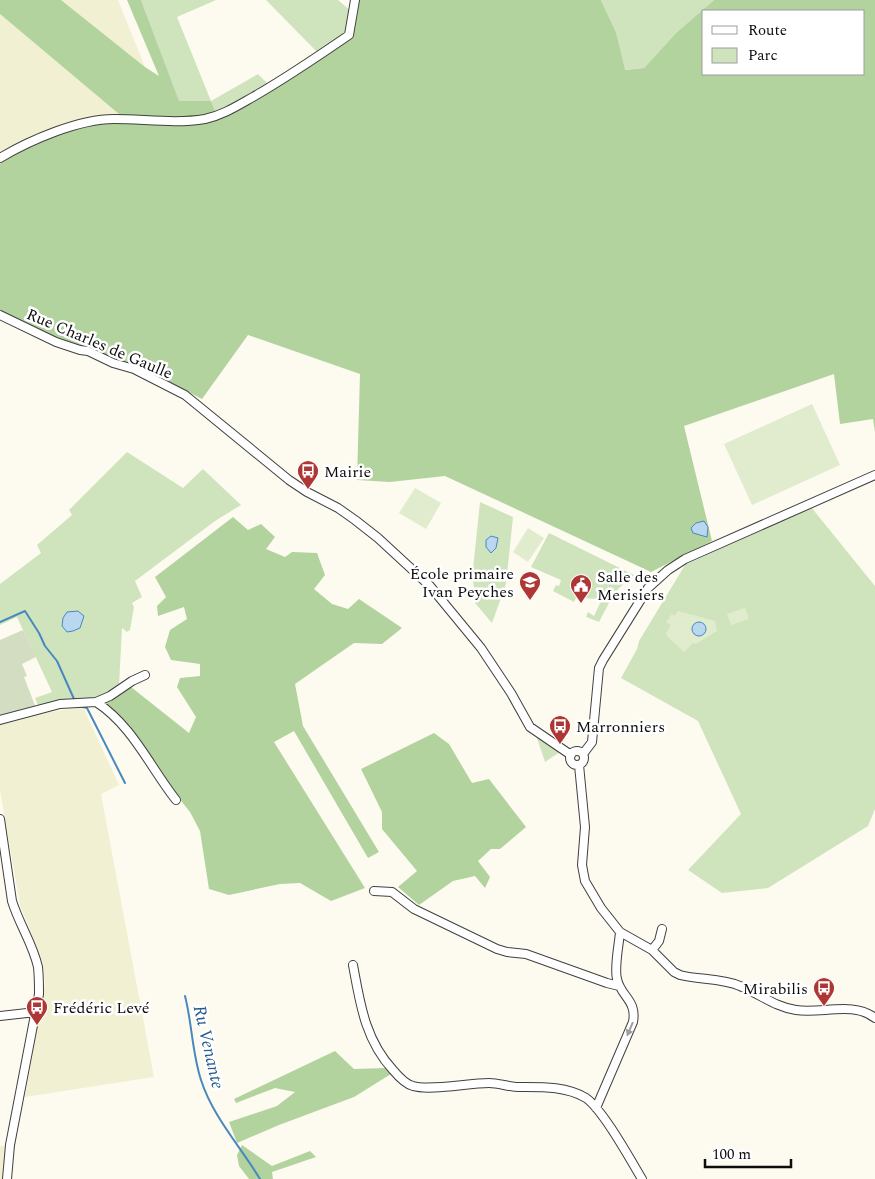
<svg xmlns="http://www.w3.org/2000/svg" width="875" height="1179" font-family="Spectral,serif">
<style>
.farmland{fill:#f1f0d2}
.green{fill:#cfe4bd}
.forest{fill:#b2d39e;fill-rule:evenodd}
.cemetery{fill:#d3ddc2}
.pitch{fill:#e0eccd}
.water{fill:#b9d8ef;stroke:#4888be}
.lines{fill:none;stroke-linecap:round;stroke-linejoin:round}
.stream{stroke:#4888be;stroke-width:2}
.minor-casing{stroke:#404040;stroke-width:10}
.minor{stroke:#fff;stroke-width:8}
.oneway{fill:#9e9e9e}
.labels{text-anchor:middle;stroke-width:5;stroke-linejoin:round;paint-order:stroke}
.street-label{font-size:16px;fill:#0d0d0d;stroke:#fff}
.poi-label{font-size:16px;fill:#0d0d0d;stroke:#fff;text-anchor:start}
.water-label{font-size:18px;font-style:italic;fill:#245b91;stroke:#fff}
</style>
<rect width="100%" height="100%" fill="#fdfbef"/>
<path class="farmland" d="M61 0H118L145 67Z
M0 14 120 114 86 119 48 130 0 154Z
M83 707 119 785 101 794 154 1077 25 1097 45 983 42 960 20 905 0 790V724L36 714Z
M0 1146H5L4 1179H0Z"/>
<path class="green" d="M141 0H216L177 17 211 101 258 74 271 87 217 115 211 101 179 102Z
M266 0H338L353 13 349 35 320 55Z
M601 0H714L676 33 644 68 624 70 616 32Z
M127 452 183 488 203 469 241 505 215 521 135 581 142 597 132 603 134 607 130 630 127 632 122 628 119 686C102 700 90 696 71 701 60 703 50 707 40 710L35 698 52 692 17 617 0 625V584L41 553 37 545 72 515 69 510Z
M480 502 513 517 506 584 492 623 475 603 474 586 472 579Z
M811 507 875 586V809L868 826 768 888 722 893 688 870 741 814 698 721 621 678 637 649 639 641 685 565Z
M549 533 634 575 618 589 611 601H610L599 622 586 617 588 612 594 616 600 603 597 601 598 599 582 598 577 596 574 602 553 591 556 585 559 586 561 580 531 567Z
M536 735 560 752 545 762Z"/>
<path class="forest" d="M0 0H61L145 67 159 76 127 0H141L179 101H211L217 115 349 36 355 0H601L616 32 625 70 644 68 676 33 714 0H875V432L873 419 840 424 834 374 684 426 712 541 651 572 445 476 390 482 357 480 360 374 248 335 202 399 148 371 48 337 0 313V154L48 130 86 119 119 114 0 14ZM704 11H864V74H704Z
M233 517 248 530 261 524 275 537 266 549 285 557 292 552 317 553 325 575 314 589 332 604 348 609 359 599 402 628 382 644 354 643 295 684 303 726 379 852 368 858 294 731 274 742 365 888 331 901 300 883 280 884 229 895 209 889 200 831 190 812 174 792 129 726 102 703 115 698 131 687 189 733 196 717 177 687 180 678 200 676V664L171 660 165 647 170 630 187 619 184 607 158 616 157 606 166 597 155 577Z
M434 733 449 744 472 783 489 779 526 827 500 849H491L478 861 490 877 485 888 475 876 453 881 419 905 398 887 417 871 382 829V812L361 769Z
M335 1051 354 1069 386 1068 391 1074 354 1097 279 1125 237 1143 229 1122 277 1106 295 1092 275 1088 236 1103 234 1099Z
M242 1145 272 1166 310 1151 316 1157 272 1172 273 1179H249L239 1166 237 1155Z"/>
<path class="cemetery" d="M23 630 36 657 22 664 27 676 24 677 36 708 0 717V640Z"/>
<path class="pitch" d="M812 404 840 465 752 505 724 444Z
M415 488 441 503 426 529 399 513Z
M528 528 544 538 528 562 513 552Z
M745 608 749 619 731 625 727 614Z
M678 611 715 621 717 631 696 644 693 643 684 652 667 636 666 633 671 625 666 622 672 614 674 616Z"/>
<path class="water" d="M704 521 708 527 707 537 693 533 691 528 696 523Z
M491 536 498 538 496 548 491 553 486 547V540Z
M78 611 84 616 80 628 73 631 67 632 62 626 63 618 67 612Z
M692 629a7 7 0 1 1 14 0a7 7 0 1 1-14 0Z"/>
<g class="lines">
<path class="stream" d="M0 622 25 611 39 633 45 646 57 661 74 699
M79 706 87 708 125 783
M185 996C192 1023 192 1052 201 1080 213 1117 240 1146 260 1179"/>
<g class="minor-casing">
<path id="minor" d="M0 158C30 140 79 119 114 119 144 119 175 124 205 119 223 115 237 106 253 97 286 78 317 57 349 35L355 0
M0 315 56 342 80 350 88 351 113 363 134 369 185 395 289 480 307 492 338 508 355 520 378 538 430 586 481 648 511 693 530 727 571 755
M96 702C132 725 150 767 176 800
M0 720 60 704 96 702 110 696 132 681 145 675
M570 758a7 7 0 1 1 14 0a7 7 0 1 1-14 0Z
M583 754 592 742 599 668 603 660 648 588 668 570 685 559 875 475
M579 765 585 827 582 865 585 881 601 908 620 932 652 950 674 972 680 975C699 980 722 978 740 986 760 994 775 1007 796 1010 821 1014 854 1001 875 1018
M0 819 12 901C19 924 33 944 38 967 39 976 39 985 39 994L10 1145 7 1179
M374 891 392 892 414 909 497 949 507 952 526 954 607 983 619 986
M652 950 659 941 662 929
M353 965C360 1003 365 1040 393 1070 398 1076 405 1084 413 1086 430 1091 468 1083 489 1083 499 1083 509 1087 519 1087 541 1087 566 1086 586 1098 603 1110 630 1159 642 1179
M0 1016 36 1012
M596 1108 633 1022C637 1000 621 997 617 979 614 967 619 945 620 932"/>
</g>
<use href="#minor" class="minor"/>
</g>
<defs><path id="oneway-solid" d="M-6-.8H1V-3.2L6.5 0L1 3.2V.8H-6Z" transform="scale(1.25)"/></defs>
<use class="oneway" href="#oneway-solid" transform="translate(630 1029) rotate(113)"/>
<defs>
<g id="bus-pin" transform="scale(1.125)"><path d="M0 17L-7.5 6A9.5 9.5 0 1 1 7.5 6Z" fill="#ae3735" stroke="#fff"/><path d="M-5-6H5V4H4V6H2V4H-2V6H-4V4H-5ZM-3.5-4V0h7V-4ZM-3.5 1.2v1.5H-2V1.2ZM2 1.2v1.5H3.5V1.2Z" fill="#fff"/></g>
<g id="school-pin" transform="scale(1.125)"><path d="M0 17L-7.5 6A9.5 9.5 0 1 1 7.5 6Z" fill="#ae3735" stroke="#fff"/><path d="M0-5L7-2L0 1L-7-2ZM-4 1L0 2.5L4 1V4Q0 6-4 4Z" fill="#fff"/></g>
<g id="civic-pin" transform="scale(1.125)"><path d="M0 17L-7.5 6A9.5 9.5 0 1 1 7.5 6Z" fill="#ae3735" stroke="#fff"/><path d="M-.6-6.5H3V-4.5H.6V-3L4-1V1h2V6H-6V1h2V-1L-.6-3ZM-1.2 2.5V6h2.4V2.5Z" fill="#fff"/></g>
</defs>
<g fill-rule="evenodd">
<use href="#bus-pin" x="308" y="471"/>
<use href="#school-pin" x="530" y="582"/>
<use href="#civic-pin" x="581" y="585"/>
<use href="#bus-pin" x="560" y="726"/>
<use href="#bus-pin" x="824" y="988"/>
<use href="#bus-pin" x="37" y="1007"/>
</g>
<g class="labels">
<g class="street-label">
<text transform="translate(100 343) rotate(23)" y="6">Rue Charles de Gaulle</text>
</g>
<g class="poi-label">
<text x="324" y="477">Mairie</text>
<text x="514" y="579" text-anchor="end">École primaire<tspan x="514" dy="18">Ivan Peyches</tspan></text>
<text x="597" y="582">Salle des<tspan x="597" dy="18">Merisiers</tspan></text>
<text x="576" y="732">Marronniers</text>
<text x="808" y="994" text-anchor="end">Mirabilis</text>
<text x="53" y="1013">Frédéric Levé</text>
</g>
<g class="water-label">
<text transform="translate(209 1047) rotate(77)" y="6">Ru Venante</text>
</g>
</g>
<rect x="702" y="10" width="162" height="65" fill="#ffffff" stroke="#9e9e9e"/>
<rect x="712" y="26" width="25" height="8" fill="#ffffff" stroke="#9e9e9e"/>
<text x="748" y="35" font-size="15" fill="#0d0d0d">Route</text>
<rect x="712" y="48" width="25" height="15" fill="#cfe4bd" stroke="#9e9e9e"/>
<text x="748" y="60" font-size="15" fill="#0d0d0d">Parc</text>
<path d="M705 1159v8h86v-8" fill="none" stroke="#0d0d0d" stroke-width="2.5"/>
<text x="712" y="1159" font-size="15" fill="#0d0d0d" stroke="#ffffff" stroke-width="4" paint-order="stroke">100 m</text>
</svg>
